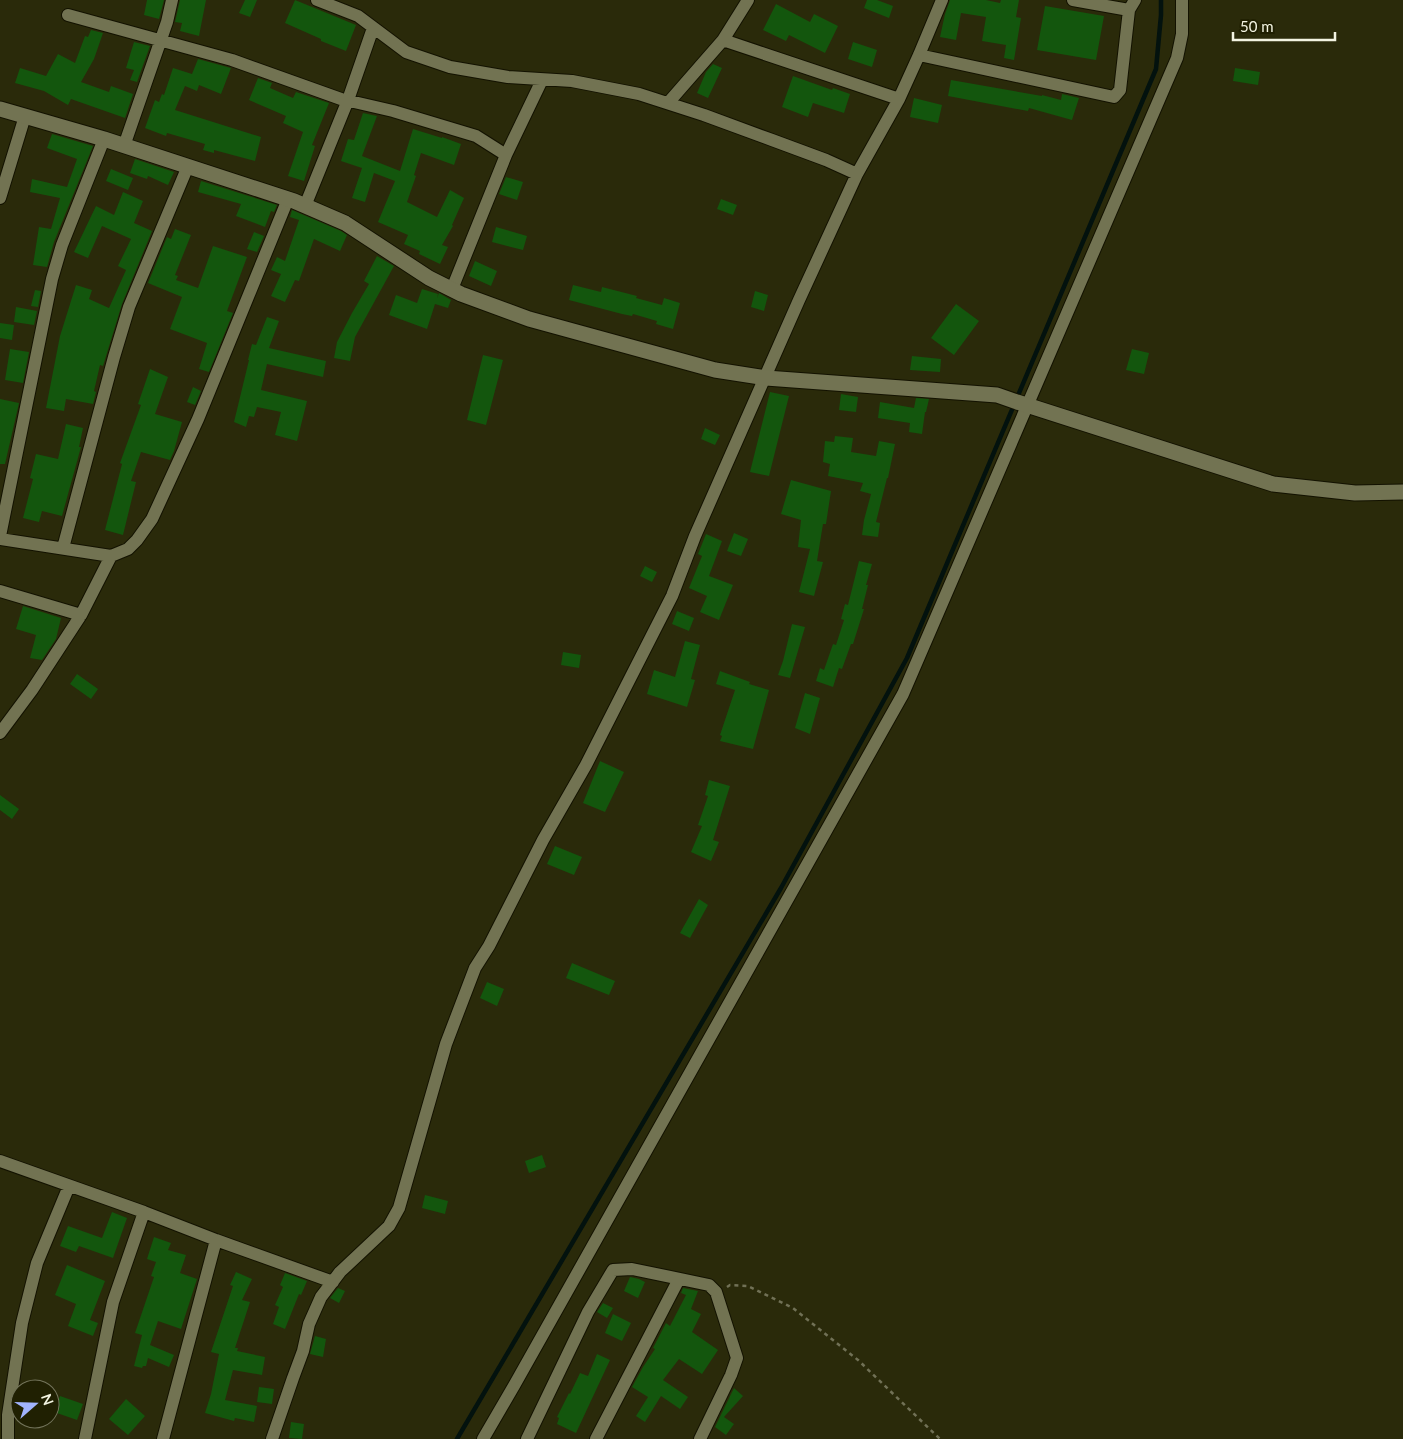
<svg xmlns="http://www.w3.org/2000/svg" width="1403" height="1439" font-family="Lato,sans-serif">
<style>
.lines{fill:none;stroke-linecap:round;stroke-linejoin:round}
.stream{stroke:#03120e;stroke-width:4.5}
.building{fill:#13560d}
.minor-casing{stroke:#131200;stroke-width:14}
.tertiary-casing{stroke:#131200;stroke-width:17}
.path{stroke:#717156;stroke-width:2.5;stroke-dasharray:4 4;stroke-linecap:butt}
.minor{stroke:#727352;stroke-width:12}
.tertiary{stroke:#727352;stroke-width:15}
</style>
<rect width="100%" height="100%" fill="#2a2a0a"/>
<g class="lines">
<path class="stream" d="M457 1439 781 888 907 658 1156 69 1161 15V0"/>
</g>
<path class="building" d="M147 0H164L159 19 144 15Z
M180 0H206L199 36 180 31 182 23 175 22Z
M245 0H257L250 17 239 13Z
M295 0 356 25 346 51 321 41V39L285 23Z
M867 0H877L893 6 889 18 864 8Z
M950 0H986L1000 3 1001 0H1019L1016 17 1021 18 1014 60 1004 58 1006 45 982 41 986 17 961 13 956 40 940 37 945 14Z
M776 4 810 22 814 14 838 26 825 53 789 35 786 41 763 30Z
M1045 6 1104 16 1096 60 1037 50Z
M91 30 103 33 94 59 81 82 109 92 111 86 133 94 125 118 71 99 68 105 44 91 15 83 20 68 46 76 58 54 75 63 85 36 88 37Z
M134 42 150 46 137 82 130 80 134 70 126 68Z
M853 42 877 50 872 67 848 59Z
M198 59 231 68 221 94 199 85 197 91 185 86 175 110 261 137 255 161 214 150V153L203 150 205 144 167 133 166 136 145 128 155 100 159 102 162 94 164 95 173 68 192 74Z
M713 64 722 68 708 98 697 93 706 72Z
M1235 68 1260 72 1258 85 1233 81Z
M793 76 832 90 833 88 850 94 844 113 813 103 808 117 782 107Z
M258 78 272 83 270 88 293 98 296 92 329 103 312 145 315 146 304 181 288 176 303 132 283 123 286 116 249 100Z
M951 80 1042 96V95L1061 100 1062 94 1079 98 1072 120 1029 108 1028 111 948 96Z
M914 98 942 105 938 123 910 117Z
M363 113 377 116 362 156 400 171 413 129 442 138V137L461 144 454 165 421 153 414 175 416 176 407 202 437 217 450 190 464 198 452 225 453 226 442 245 448 247 440 264 419 254 420 251 404 244 408 235 378 222 395 181 374 173 365 202 352 198 362 168 341 161 348 139 354 140Z
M52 134 93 146 54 242 47 267 33 265 39 227 51 229 60 198 30 192 32 179 67 187 77 159 47 148Z
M135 159 174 172 168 185 148 176 147 179 130 173Z
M111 169 133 178 128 190 106 181Z
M506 177 523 182 517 200 499 194Z
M201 181 277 205 274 212 271 211 265 227 236 216 241 204 198 192Z
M123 192 143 201 134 223 152 231 122 304 103 366 100 365 94 391 96 392 93 404 66 399 64 411 46 408 60 336 76 285 92 290 89 299 109 308 126 270 118 266 131 239 102 226 88 258 74 252 96 206 114 215Z
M721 199 737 205 733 215 717 209Z
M292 210 341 231 347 235 340 251 314 239 299 281 295 280 285 302 271 296 281 274 271 270 277 257 285 261 299 220 290 217Z
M496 227 527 236 523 250 492 242Z
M175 229 191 235 175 275 178 276 176 280 198 288 213 246 247 257 227 311 233 313 209 372 199 369 207 343 170 329 182 297 148 283 167 237 171 239Z
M254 232 264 236 257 252 247 249Z
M377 256 394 266 355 337 350 361 334 358 337 342 352 313 369 284 364 281Z
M475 261 497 271 491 286 469 276Z
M573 285 601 292 602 287 637 296 636 298 662 305 664 298 680 303 673 329 656 324 657 321 633 314 632 316 622 314 569 300Z
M422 289 438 294 437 298 439 293 451 300 448 308 435 304 427 329 389 315 396 295 417 303Z
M35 290 41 291 38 307 31 306Z
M755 291 768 295 764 311 751 307Z
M956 304 979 321 954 355 931 338Z
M16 307 37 311 34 325 14 322Z
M267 317 279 321 269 348 326 361 323 377 267 364 261 390 307 401 297 441 275 435 281 412 257 407 254 417 249 416 246 427 234 422 249 360H248L252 344 256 345Z
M0 323 14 325 12 340 0 338Z
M10 349 29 352 23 383 5 380Z
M1132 349 1149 353 1144 374 1126 370Z
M483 355 503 360 486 425 467 420Z
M912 356 941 359 940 372 910 370Z
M150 369 168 377 155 414 182 422 174 451 170 460 141 452 131 481 136 482 123 535 105 530 122 464 120 463 141 405 138 404Z
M193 387 201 391 195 405 187 402Z
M770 392 789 396 769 476 750 472Z
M841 394 858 397 856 412 839 410Z
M916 398 929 399 926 412H925L922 434 909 432 910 423 878 418 880 402 914 408Z
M0 399 19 403 5 464H0Z
M66 424 83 428 79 447H81L62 516 42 511 39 522 23 518 33 479 30 478 36 454 58 459Z
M705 428 720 435 715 445 701 439Z
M835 436 853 438 851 452 876 456 879 441 895 444 888 478H887L876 522 880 523 878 537 862 535 864 520 871 494 860 491 863 483 828 476 830 464 823 462 825 441 834 442Z
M791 480 831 491 826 524H823L817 561 823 562 814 596 799 592 810 549 798 547 801 520 781 514Z
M734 533 748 539 741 556 727 551Z
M706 534 722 541 709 576 733 585 719 620 700 612 707 596 689 588 702 556 698 554Z
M859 561 872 564 866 585H868L862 609H864L853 644H851L842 669 839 668 833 687 816 681 820 668 824 670 833 644 836 645 844 620 841 619 845 604 848 605Z
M645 566 657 572 652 582 640 576Z
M23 606 61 618 56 639 42 660 30 658 36 635 16 629Z
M677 611 694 618 689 631 672 624Z
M792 624 805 627 790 678 778 675 783 661Z
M685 641 700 645 691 679 695 680 687 707 647 694 654 670 675 677Z
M563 652 581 655 579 668 561 665Z
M720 671 750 682 749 684 769 690 753 749 720 741 722 736 720 735 735 690 716 684Z
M77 674 98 689 91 699 70 684Z
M805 693 820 698 810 734 795 728Z
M600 761 624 772 605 812 583 803Z
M709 780 730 786 713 840 719 842 711 861 691 852 702 826 698 825 708 796 705 795Z
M0 795 19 809 12 819 0 810Z
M555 846 582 857 574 875 547 864Z
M699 899 708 905 690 938 680 933Z
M572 963 615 981 609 995 566 978Z
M487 982 504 989 497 1006 480 998Z
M542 1155 546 1167 529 1173 525 1161Z
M425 1195 448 1201 445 1214 422 1208Z
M112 1212 127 1218 113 1258 79 1246 76 1252 60 1246 68 1226 102 1238Z
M154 1237 171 1243 168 1250 186 1255 180 1273 197 1279 181 1329 158 1321 150 1345 174 1355 169 1367 148 1358 146 1366H143L142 1368 134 1366 142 1335 135 1333 154 1277 151 1276 156 1262 147 1259Z
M67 1265 105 1281 90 1320 98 1323 93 1336 68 1326 76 1304 55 1295Z
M236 1272 252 1279 242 1300 250 1302 235 1348H238L237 1351 265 1357 262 1375 233 1370 225 1400 257 1406 254 1422 235 1418 234 1421 205 1413 211 1394 219 1354 211 1352 233 1286 230 1285Z
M285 1273 307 1281 301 1295 299 1294 285 1329 273 1324 279 1307 275 1305 283 1287 280 1285Z
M630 1277 639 1279 645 1282 638 1298 624 1291Z
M338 1288 345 1291 339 1303 330 1298Z
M683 1288 698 1291 691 1309 701 1314 692 1332 718 1350 702 1374 679 1359 663 1380 688 1397 680 1409 661 1396 645 1422 636 1416 648 1397 632 1387 643 1367 655 1349 653 1348 666 1323 670 1326 686 1295 681 1293Z
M603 1303 613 1308 607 1318 597 1312Z
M613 1314 631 1323 622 1341 605 1333Z
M315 1336 326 1339 323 1357 310 1354Z
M597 1354 610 1360 576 1433 557 1424 559 1418 557 1417 569 1393 570 1394 580 1373 588 1376Z
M259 1387 274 1389 272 1404 257 1402Z
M734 1388 743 1396 724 1417 734 1424 726 1435 715 1427Z
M60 1396 83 1404 77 1420 54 1412Z
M126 1399 145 1416 128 1435 109 1419Z
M291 1422 304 1424 302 1439 289 1438Z"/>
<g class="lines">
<g class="minor-casing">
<path id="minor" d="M317 0 358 16 406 52 450 67 508 77 572 81 639 94 704 115 772 140 826 160 857 174
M1073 0 1129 10
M68 15 232 60 341 99 393 111 476 136 506 155
M723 40 899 99
M919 55 1114 97 1120 90 1129 10 1135 0
M668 103 723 40 748 0
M124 146 167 22 172 0
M0 198 25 116
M305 206 348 100 373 28
M452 289 506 155 542 80
M0 536 52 279 62 245 104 139
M0 539 111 556 128 549 137 540 152 519 198 419 288 199
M63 548 114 357 129 307 188 166
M0 591 81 615
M0 733 32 690 81 615 111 556
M0 1161 144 1212 216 1240 333 1282
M8 1439V1415L22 1323 37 1263 69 1186
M85 1439 113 1302 144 1212
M163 1439 216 1240
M272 1439 293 1378 303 1351 309 1324 321 1297 340 1272 389 1226 399 1208 446 1044 475 968 489 946 543 840 586 765 672 596 695 536 799 300 857 174 899 99 919 55 942 0
M483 1439 515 1384 903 694 1177 58 1182 34V0
M527 1439 588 1312 613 1270 632 1269 709 1285 716 1292 737 1358 731 1375 700 1439
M596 1439 679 1279"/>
</g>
<g class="tertiary-casing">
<path id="tertiary" d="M0 109 104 139 294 201 345 223 429 278 461 294 529 319 715 370 766 378 997 395 1017 402 1273 484 1355 493 1403 492"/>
</g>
<path class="path" d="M727 1287 730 1285 748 1286 793 1308 858 1360 940 1439"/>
<use href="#minor" class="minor"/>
<use href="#tertiary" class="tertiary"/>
</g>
<g transform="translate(35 1404) rotate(70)"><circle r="24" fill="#202002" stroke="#74755c"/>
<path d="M0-4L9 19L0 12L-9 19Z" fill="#a1b3fd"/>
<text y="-8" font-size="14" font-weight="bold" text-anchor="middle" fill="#f3f4e2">N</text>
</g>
<path d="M1233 32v8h102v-8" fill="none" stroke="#f3f4e2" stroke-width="2.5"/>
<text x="1240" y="32" font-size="15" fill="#f3f4e2" stroke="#202002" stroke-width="4" paint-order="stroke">50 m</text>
</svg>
